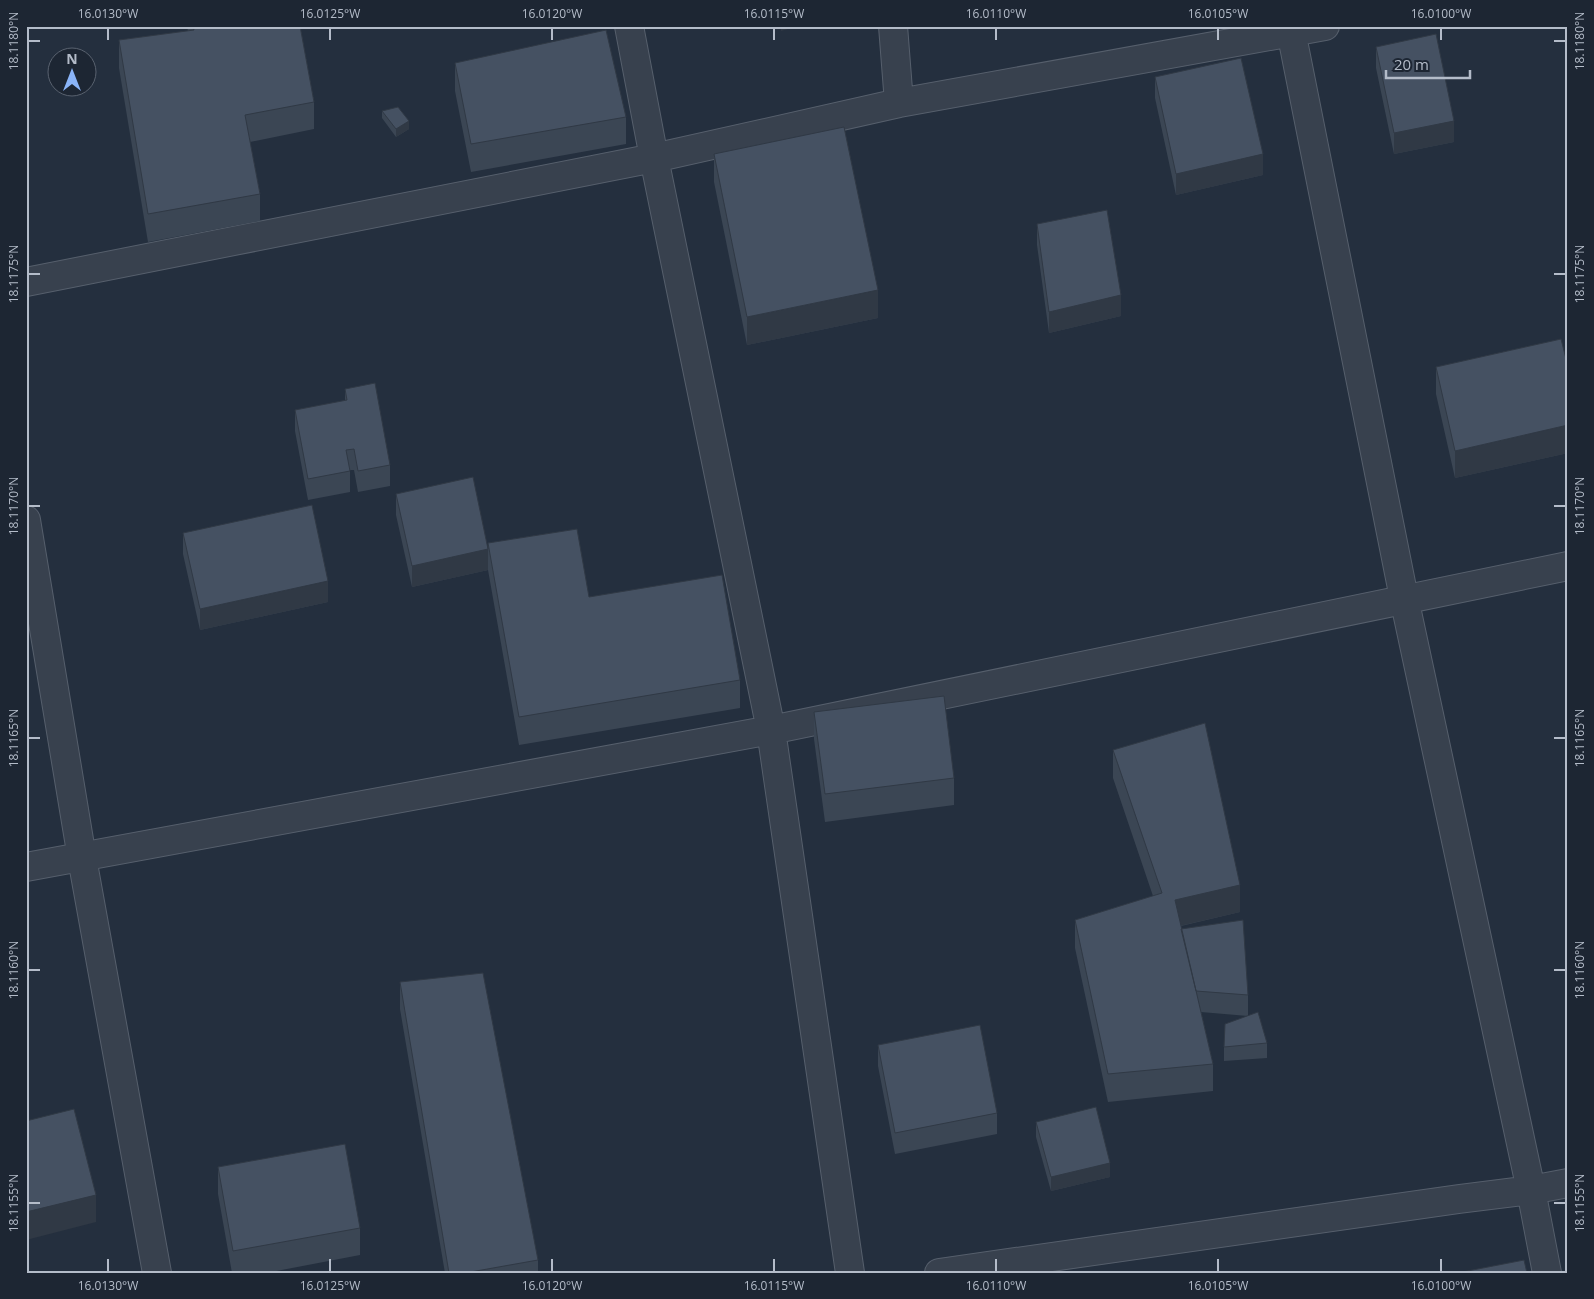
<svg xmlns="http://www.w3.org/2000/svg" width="1594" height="1299" font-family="'Open Sans',sans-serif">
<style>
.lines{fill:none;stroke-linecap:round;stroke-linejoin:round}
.minor-casing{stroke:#565f6c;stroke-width:30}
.minor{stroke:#38414e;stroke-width:28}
.wall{fill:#3b4654}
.shaded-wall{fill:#303945}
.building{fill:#455162;stroke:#303945}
.ticks{fill:none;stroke:#b4bcc9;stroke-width:2}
.neatline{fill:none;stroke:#b4bcc9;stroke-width:2}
.ticks-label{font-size:12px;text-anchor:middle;fill:#b4bcc9}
</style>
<rect width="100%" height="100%" fill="#242f3e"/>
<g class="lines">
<g class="minor-casing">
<path id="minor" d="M629 26 654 158 771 730 850 1273
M893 26 899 103
M1290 26 1404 598 1531 1190 1547 1273
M26 282 654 158 899 103 1325 26
M26 520 82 858 157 1273
M26 867 771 730 1568 566
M939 1273 1459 1199 1531 1190 1568 1183"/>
</g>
<use href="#minor" class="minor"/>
</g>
<path class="wall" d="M187 26H300L314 102V129L250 142 260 194V221L148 242 119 68V40L188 31Z
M1376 47 1454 142 1394 154 1376 68Z
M455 63 626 117V144L471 172 455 91Z
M1155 77 1263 175 1176 195 1155 98Z
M382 111 409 129 396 137 382 118Z
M714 154 878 318 747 345 714 182Z
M1037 224 1121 316 1049 333 1037 245Z
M1436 367H1568V453L1455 478 1436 394Z
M345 389 390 465V486L358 492 354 470H350V492L308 500 295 431V410L345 401Z
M396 494 488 549V543L740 680V708L519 745 488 570 412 587 396 515Z
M183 533 328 602 200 630 183 554Z
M814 712 954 778V805L825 822 814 739Z
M1113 750 1240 912 1181 926V929L1248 995V1016L1267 1043V1058L1224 1061V1047L1248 1016 1201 1012 1213 1064V1091L1108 1102 1075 948V920L1153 896 1113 778Z
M400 982 538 1260V1273H445L400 1009Z
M878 1045 997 1113V1134L895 1154 878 1066Z
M1036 1122 1110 1177 1051 1191 1036 1137Z
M218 1167 360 1228V1255L266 1273H232L218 1194Z"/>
<path class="shaded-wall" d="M781 26H798L781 31Z
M409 121V129L396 137V129Z
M1454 121V142L1394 154V133Z
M1263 154V175L1176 195V174Z
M878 290V318L747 345V317Z
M1121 295V316L1049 333V312Z
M1568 425V453L1455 478V451Z
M488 549V570L412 587V566Z
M328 581V602L200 630V609Z
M1240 885V912L1175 927V900Z
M1110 1163V1177L1051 1191V1177Z
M96 1195V1222L26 1240V1212Z"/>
<path class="building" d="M193 26H300L314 102 245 115 260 194 148 214 119 40 194 30Z
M606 30 626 117 471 144 455 63Z
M1436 34 1454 121 1394 133 1376 47Z
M1241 58 1263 154 1176 174 1155 77Z
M398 107 409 121 396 129 382 111Z
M844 127 878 290 747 317 714 154Z
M1107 210 1121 295 1049 312 1037 224Z
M1561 339 1568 367V425L1455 451 1436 367Z
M375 383 390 465 358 471 354 449 346 450 350 471 308 479 295 410 347 400 345 389Z
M473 477 488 549 412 566 396 494Z
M312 505 328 581 200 609 183 533Z
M577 529 589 597 722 575 740 680 519 717 488 543Z
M944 696 954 778 825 794 814 712Z
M1205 723 1240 885 1175 900 1213 1064 1108 1074 1075 920 1162 893 1113 750Z
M1243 920 1248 995 1196 991 1181 929Z
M483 973 538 1260 465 1273H449L400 982Z
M1258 1012 1267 1043 1224 1047 1225 1024Z
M980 1025 997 1113 895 1133 878 1045Z
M1096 1107 1110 1163 1051 1177 1036 1122Z
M74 1109 96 1195 26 1212V1121Z
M345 1144 360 1228 233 1251 218 1167Z
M1524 1260 1527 1273H1457Z"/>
<path class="ticks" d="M108 28V40M330 28V40M552 28V40M774 28V40M996 28V40M1218 28V40M1441 28V40M28 41H40M1554 41H1566M28 274H40M1554 274H1566M28 506H40M1554 506H1566M28 738H40M1554 738H1566M28 970H40M1554 970H1566M28 1203H40M1554 1203H1566M108 1259V1272M330 1259V1272M552 1259V1272M774 1259V1272M996 1259V1272M1218 1259V1272M1441 1259V1272"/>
<rect width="1594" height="1299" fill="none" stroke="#1d2633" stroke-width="55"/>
<g transform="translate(72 72)"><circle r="24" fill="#1d2633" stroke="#59626f"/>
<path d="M0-4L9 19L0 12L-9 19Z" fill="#8ab4f8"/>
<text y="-8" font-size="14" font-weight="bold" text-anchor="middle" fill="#b4bcc9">N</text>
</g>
<path d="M1386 70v8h84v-8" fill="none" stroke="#b4bcc9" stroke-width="2.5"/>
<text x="1394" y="70" font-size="15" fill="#b4bcc9" stroke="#1d2633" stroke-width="4" paint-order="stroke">20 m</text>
<rect x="28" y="28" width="1538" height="1244" class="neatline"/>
<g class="ticks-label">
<text x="108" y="18">16.0130°W</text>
<text x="330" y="18">16.0125°W</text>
<text x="552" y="18">16.0120°W</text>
<text x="774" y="18">16.0115°W</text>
<text x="996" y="18">16.0110°W</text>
<text x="1218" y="18">16.0105°W</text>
<text x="1441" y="18">16.0100°W</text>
<text transform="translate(14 41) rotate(-90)" y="4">18.1180°N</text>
<text transform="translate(1580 41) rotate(-90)" y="4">18.1180°N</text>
<text transform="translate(14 274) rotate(-90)" y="4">18.1175°N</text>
<text transform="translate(1580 274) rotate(-90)" y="4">18.1175°N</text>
<text transform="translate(14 506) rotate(-90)" y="4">18.1170°N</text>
<text transform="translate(1580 506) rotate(-90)" y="4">18.1170°N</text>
<text transform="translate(14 738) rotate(-90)" y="4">18.1165°N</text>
<text transform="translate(1580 738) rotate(-90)" y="4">18.1165°N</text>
<text transform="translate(14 970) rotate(-90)" y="4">18.1160°N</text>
<text transform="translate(1580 970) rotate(-90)" y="4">18.1160°N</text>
<text transform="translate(14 1203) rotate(-90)" y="4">18.1155°N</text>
<text transform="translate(1580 1203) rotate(-90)" y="4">18.1155°N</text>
<text x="108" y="1290">16.0130°W</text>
<text x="330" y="1290">16.0125°W</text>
<text x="552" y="1290">16.0120°W</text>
<text x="774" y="1290">16.0115°W</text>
<text x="996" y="1290">16.0110°W</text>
<text x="1218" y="1290">16.0105°W</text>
<text x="1441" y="1290">16.0100°W</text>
</g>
</svg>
